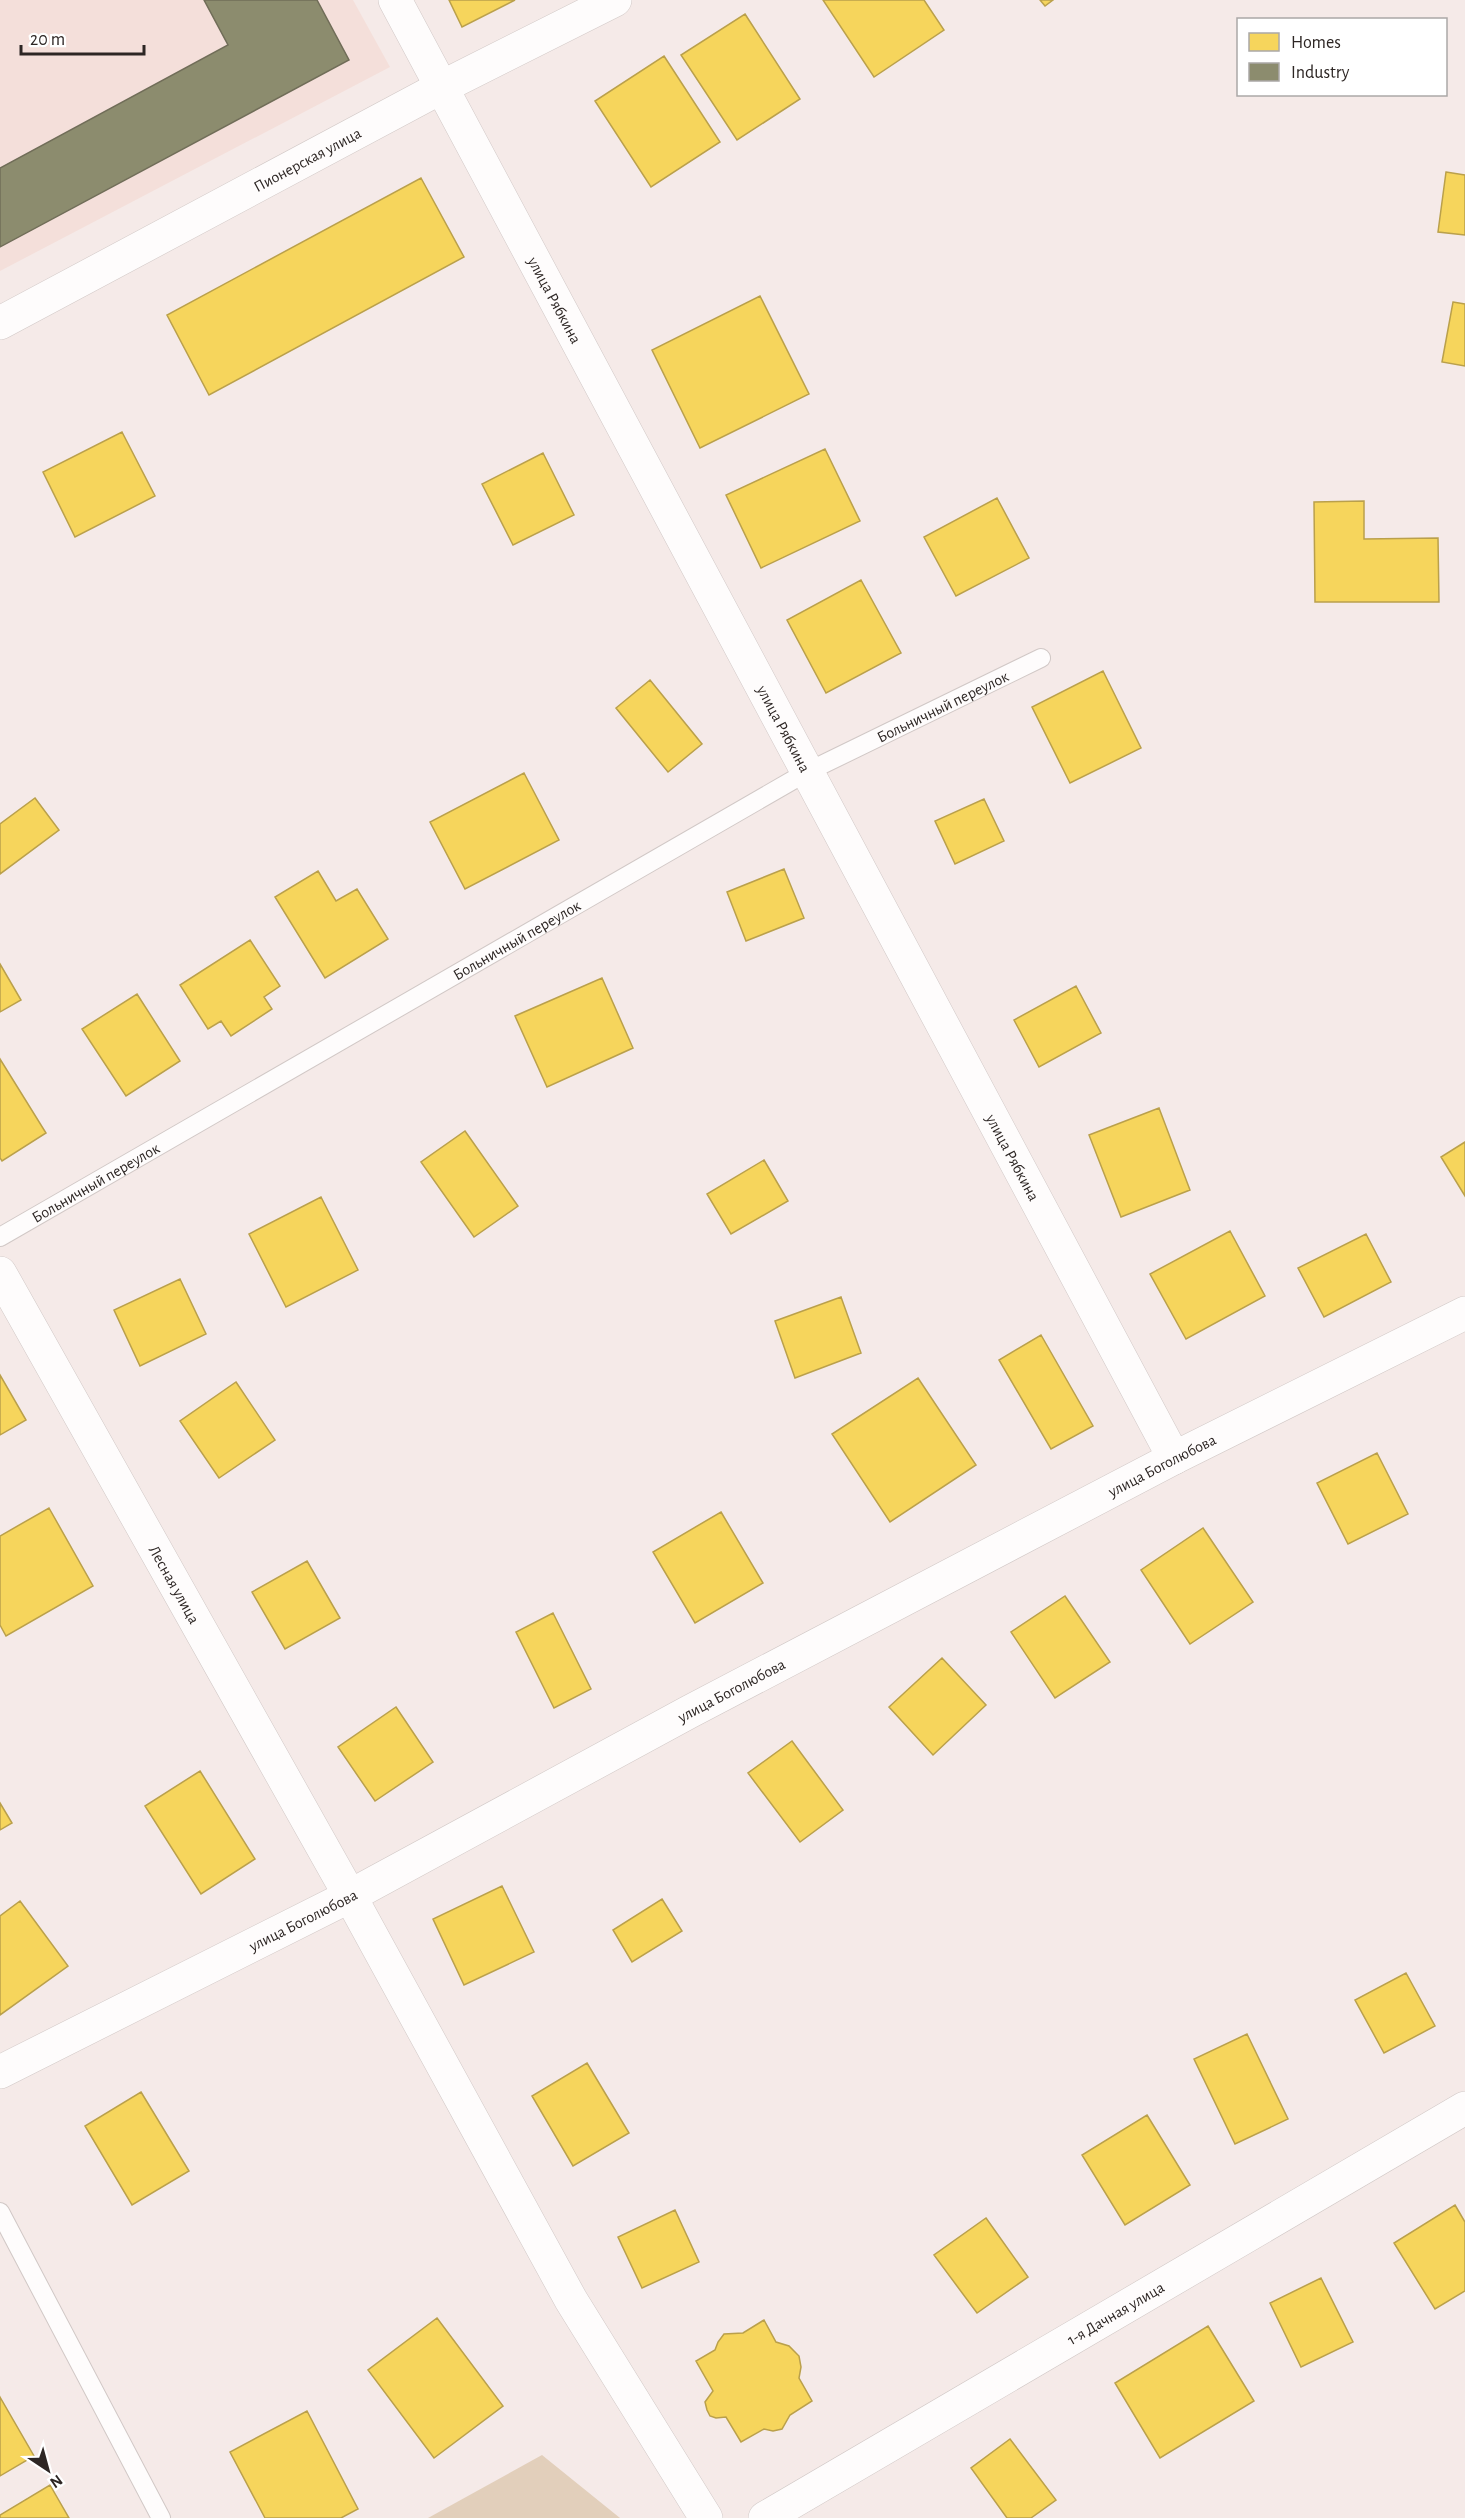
<svg xmlns="http://www.w3.org/2000/svg" width="1465" height="2518" font-family="'Alegreya Sans',sans-serif">
<style>
.built{fill:#f4dfda}
.green{fill:#e2cfbb}
.homes{fill:#f6d55c;stroke:#baa04b;stroke-width:1.5}
.industry{fill:#8c8c6e;stroke:#706d58;stroke-width:1.5}
.lines{fill:none;stroke-linecap:round;stroke-linejoin:round}
.service-casing{stroke:#d1c8c6;stroke-width:20}
.minor-casing{stroke:#d1c8c6;stroke-width:34}
.service{stroke:#fefcfc;stroke-width:18}
.minor{stroke:#fefcfc;stroke-width:33}
.labels{text-anchor:middle;stroke-width:6;stroke-linejoin:round;paint-order:stroke}
.street-label{font-size:16px;fill:#2d2624;stroke:#fff}
</style>
<rect width="100%" height="100%" fill="#f5eae8"/>
<path class="built" d="M0 0H353L390 67 0 271Z"/>
<path class="green" d="M542 2455 620 2518H428Z"/>
<path class="homes" d="M449 0H515L462 27Z
M823 0H924L944 30 874 77Z
M1040 0H1053L1045 6Z
M745 14 800 99 737 140 681 55Z
M664 56 720 142 651 187 595 101Z
M1446 172 1465 175V235L1438 232Z
M421 178 464 257 209 395 167 315Z
M760 296 809 394 700 448 652 350Z
M1453 302 1465 304V366L1442 362Z
M122 432 155 496 75 537 43 472Z
M825 449 860 521 761 568 726 495Z
M543 453 574 515 513 545 482 484Z
M997 498 1029 558 956 596 924 537Z
M1364 501V539L1438 538 1439 602H1315L1314 502Z
M861 580 901 653 826 693 787 620Z
M1103 671 1141 748 1070 783 1032 707Z
M650 680 702 744 668 772 616 708Z
M524 773 559 840 465 889 430 822Z
M35 798 59 830 0 874V824Z
M984 799 1004 841 955 864 935 821Z
M784 869 804 918 746 941 727 892Z
M318 871 336 901 357 889 388 939 325 978 275 897Z
M250 940 280 986 264 997 272 1009 231 1036 221 1021 208 1029 180 985Z
M0 964 21 1000 0 1012Z
M602 978 633 1048 547 1087 515 1016Z
M1076 986 1101 1033 1039 1067 1014 1020Z
M137 994 180 1061 126 1096 82 1029Z
M0 1059 46 1133 2 1161 0 1158Z
M1159 1108 1190 1190 1121 1217 1089 1135Z
M465 1131 518 1206 474 1237 421 1162Z
M1465 1142V1196L1441 1157Z
M764 1160 788 1201 731 1234 707 1194Z
M321 1197 358 1270 286 1307 249 1234Z
M1230 1231 1265 1296 1186 1339 1150 1274Z
M1366 1234 1391 1282 1324 1317 1298 1268Z
M180 1279 206 1334 140 1366 114 1310Z
M841 1297 861 1353 795 1378 775 1321Z
M1041 1335 1093 1426 1051 1449 999 1360Z
M0 1375 26 1420 0 1435Z
M918 1378 976 1465 890 1522 832 1434Z
M236 1382 275 1440 219 1478 180 1421Z
M1377 1453 1408 1514 1348 1544 1317 1483Z
M49 1508 93 1586 6 1636 0 1625V1536Z
M721 1512 763 1583 695 1623 653 1552Z
M1203 1528 1253 1602 1190 1644 1141 1570Z
M307 1561 340 1618 285 1649 252 1592Z
M1065 1596 1110 1662 1055 1698 1011 1632Z
M553 1613 591 1689 554 1708 516 1632Z
M942 1658 986 1705 933 1755 889 1707Z
M396 1707 433 1762 375 1801 338 1747Z
M792 1741 843 1810 800 1842 748 1773Z
M200 1771 255 1859 201 1894 145 1806Z
M0 1803 12 1823 0 1830Z
M502 1886 534 1952 464 1985 433 1919Z
M662 1899 682 1931 632 1962 613 1930Z
M20 1901 68 1966 0 2015V1916Z
M1406 1973 1435 2026 1384 2053 1355 2000Z
M1247 2034 1288 2119 1235 2144 1194 2059Z
M587 2063 629 2133 573 2166 532 2096Z
M141 2092 189 2171 132 2205 85 2126Z
M1147 2115 1190 2185 1125 2225 1082 2155Z
M1455 2205 1465 2222V2291L1435 2309 1394 2243Z
M675 2210 699 2262 642 2288 618 2237Z
M986 2218 1028 2277 977 2313 934 2255Z
M1321 2278 1353 2342 1301 2367 1270 2303Z
M437 2318 503 2406 434 2458 368 2370Z
M764 2320 776 2342 789 2346 799 2356 801 2367 799 2378 812 2401 790 2415 782 2429 773 2431 764 2429 741 2442 726 2417 716 2418 710 2416 707 2410 705 2402 713 2391 696 2361 715 2350 718 2342 724 2334 743 2333Z
M1208 2326 1254 2401 1160 2458 1115 2383Z
M0 2397 34 2456 0 2476Z
M307 2411 358 2509 341 2518H265L230 2452Z
M1010 2439 1056 2500 1031 2518H1007L971 2468Z
M50 2485 69 2518H0V2515Z"/>
<path class="industry" d="M204 0H317L349 60 0 247V168L228 45Z"/>
<g class="lines">
<g class="service-casing">
<g id="service">
<path id="s1" d="M0 1237 807 772 1041 658"/>
<path d="M0 2212 161 2518"/>
</g>
</g>
<g class="minor-casing">
<g id="minor">
<path id="s2" d="M395 0 1174 1458"/>
<path id="s3" d="M0 323 440 88 615 0"/>
<path id="s4" d="M0 1273 350 1896 571 2300 706 2518"/>
<path id="s5" d="M0 2072 350 1896 689 1712 1174 1458 1465 1313"/>
<path id="s6" d="M765 2518 1465 2108"/>
</g>
</g>
<use href="#service" class="service"/>
<use href="#minor" class="minor"/>
</g>
<g class="labels">
<g class="street-label">
<text dy="6" stroke="none"><textPath href="#s3" startOffset="348">Пионерская улица</textPath></text>
<text dy="6" stroke="none"><textPath href="#s2" startOffset="340">улица Рябкина</textPath></text>
<text dy="6" stroke="none"><textPath href="#s1" startOffset="1082">Больничный переулок</textPath></text>
<text dy="6" stroke="none"><textPath href="#s2" startOffset="826">улица Рябкина</textPath></text>
<text dy="6" stroke="none"><textPath href="#s1" startOffset="596">Больничный переулок</textPath></text>
<text dy="6" stroke="none"><textPath href="#s2" startOffset="1312">улица Рябкина</textPath></text>
<text dy="6" stroke="none"><textPath href="#s1" startOffset="110">Больничный переулок</textPath></text>
<text dy="6" stroke="none"><textPath href="#s5" startOffset="1311">улица Боголюбова</textPath></text>
<text dy="6" stroke="none"><textPath href="#s4" startOffset="357">Лесная улица</textPath></text>
<text dy="6" stroke="none"><textPath href="#s5" startOffset="825">улица Боголюбова</textPath></text>
<text dy="6" stroke="none"><textPath href="#s5" startOffset="339">улица Боголюбова</textPath></text>
<text dy="6" stroke="none"><textPath href="#s6" startOffset="406">1-я Дачная улица</textPath></text>
</g>
</g>
<rect x="1237" y="18" width="210" height="78" fill="#ffffff" stroke="#aba8a7" stroke-width="1.5"/>
<rect x="1249" y="33" width="30" height="18" fill="#f6d55c" stroke="#aba8a7" stroke-width="1.5"/>
<text x="1291" y="48" font-size="18" fill="#2d2624">Homes</text>
<rect x="1249" y="63" width="30" height="18" fill="#8c8c6e" stroke="#aba8a7" stroke-width="1.5"/>
<text x="1291" y="78" font-size="18" fill="#2d2624">Industry</text>
<g transform="translate(48 2470) rotate(144)" stroke="#ffffff" stroke-width="4.5" paint-order="stroke">
<path d="M0-4.5L10 22L0 15L-10 22Z" fill="#2d2624"/>
<text y="-9" font-size="16" font-weight="bold" text-anchor="middle" fill="#2d2624">N</text>
</g>
<path d="M21 45v9h123v-9" fill="none" stroke="#2d2624" stroke-width="3"/>
<text x="30" y="45" font-size="18" fill="#2d2624" stroke="#ffffff" stroke-width="4.5" paint-order="stroke">20 m</text>
</svg>
